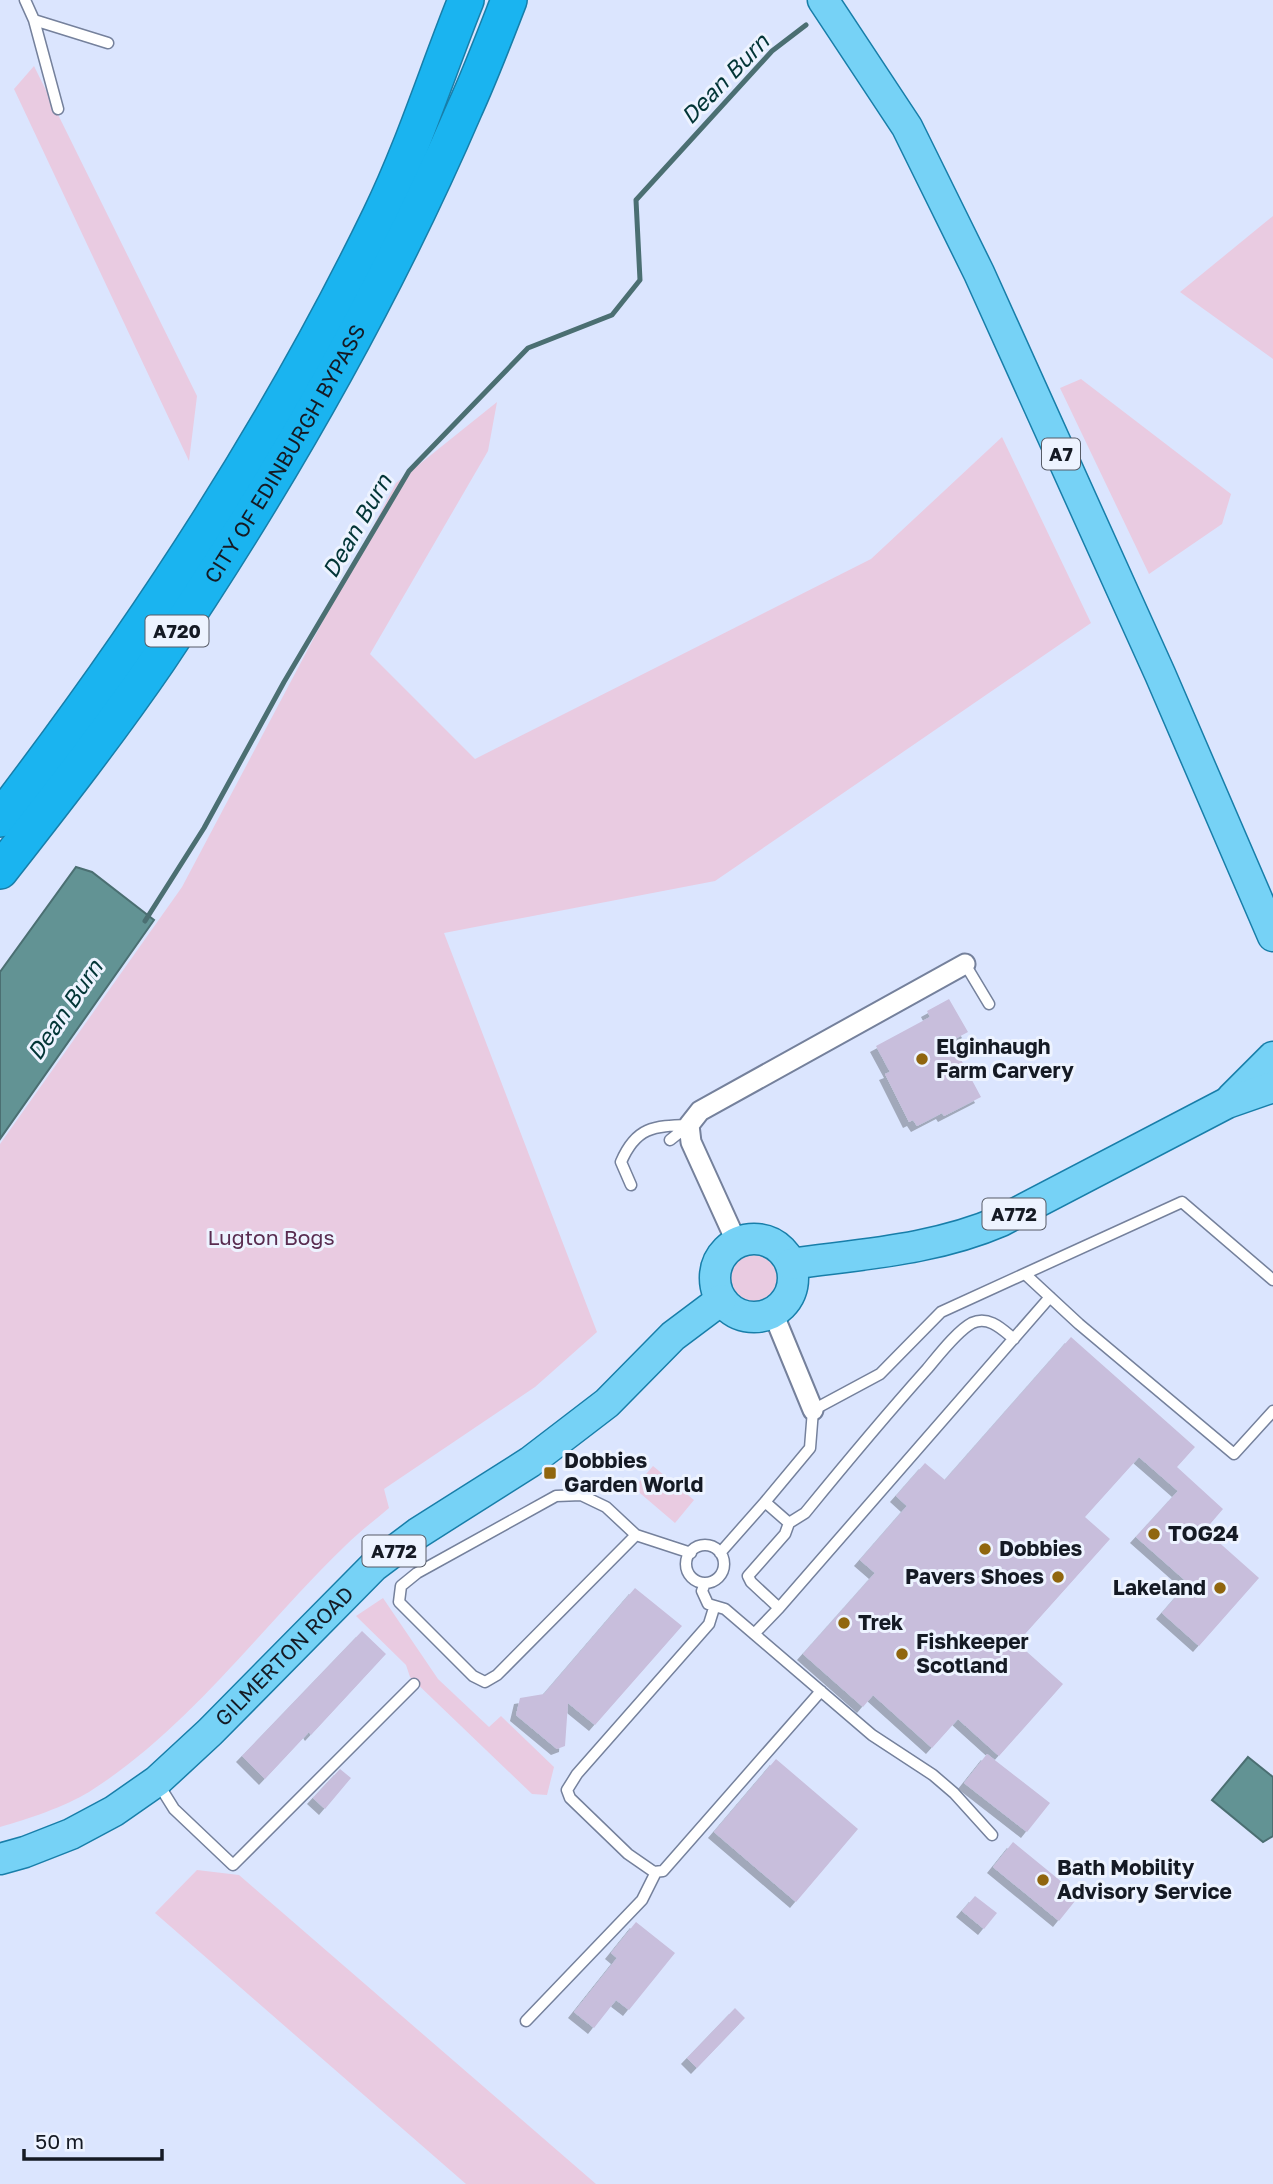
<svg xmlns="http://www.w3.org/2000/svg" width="1273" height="2184" font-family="'Golos Text',sans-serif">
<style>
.green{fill:#e9cbe1}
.water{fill:#629394;stroke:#4b6f72;stroke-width:2}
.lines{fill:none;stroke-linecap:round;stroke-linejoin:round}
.stream{stroke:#4b6f72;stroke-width:5}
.building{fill:#c8bedc;filter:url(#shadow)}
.lane-casing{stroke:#75819c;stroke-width:13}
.street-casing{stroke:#75819c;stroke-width:23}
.primary-casing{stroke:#187ea9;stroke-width:33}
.highway-casing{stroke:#187ea9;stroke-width:38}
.lane{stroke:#fff;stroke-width:10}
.street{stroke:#fff;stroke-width:19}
.primary{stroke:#76d2f6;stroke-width:30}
.highway{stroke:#1ab4f0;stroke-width:35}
.poi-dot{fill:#90660e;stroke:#edf3ff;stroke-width:2.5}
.labels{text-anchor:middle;stroke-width:6;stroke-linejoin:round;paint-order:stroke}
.shield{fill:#edf3ff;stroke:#565b66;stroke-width:2}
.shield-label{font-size:19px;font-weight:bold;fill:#151a24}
.street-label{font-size:21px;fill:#151a24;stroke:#edf3ff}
.poi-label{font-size:21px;font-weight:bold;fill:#151a24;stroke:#edf3ff;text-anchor:start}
.park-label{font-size:21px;fill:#592c50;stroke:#edf3ff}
.water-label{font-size:23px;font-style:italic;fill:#023536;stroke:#edf3ff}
</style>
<defs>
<filter id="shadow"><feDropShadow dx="-6" dy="6" stdDeviation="0" flood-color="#0004"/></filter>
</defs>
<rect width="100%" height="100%" fill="#dbe5fe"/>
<path class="green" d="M34 66 197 396 189 461 14 89Z
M1273 216V359L1180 292Z
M1081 379 1231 494 1222 524 1149 574 1060 388Z
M497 402 488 451 370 654 475 759 871 559 1002 437 1091 623 715 881 444 933 597 1332 535 1387 384 1489 389 1508C375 1520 359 1532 345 1546 260 1628 190 1728 89 1792 66 1806 26 1820 0 1827V1144L182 887 396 483Z
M727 1279a27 27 0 1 1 54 0a27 27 0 1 1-54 0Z
M653 1466 694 1500 675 1523 634 1488Z
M383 1598 438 1679 489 1727 501 1716 554 1767 547 1795 532 1794 410 1677 406 1665 356 1616Z
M197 1870 239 1875 596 2184H466L155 1913Z"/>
<path class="water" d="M76 867 92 872 154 920 0 1139V972Z
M1248 1757 1273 1777V1836L1263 1842 1212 1800Z"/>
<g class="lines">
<path class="stream" d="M145 921 204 828 284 682 409 471 528 348 612 315 640 280 636 200 772 51 806 25"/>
</g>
<path class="building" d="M949 999 968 1032 951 1041 981 1097 944 1116 942 1113 917 1126 913 1120 909 1122 885 1074 890 1072 876 1046 930 1017 927 1011Z
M1071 1337 1195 1447 1177 1467 1223 1509 1205 1530 1259 1578 1199 1646 1162 1613 1188 1583 1136 1537 1178 1491 1139 1457 1085 1517 1110 1539 1017 1643 1063 1684 999 1756 958 1719 932 1748 873 1695 863 1707 803 1654 875 1573 860 1560 907 1506 896 1496 925 1463 945 1480Z
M635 1588 682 1626 595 1725 568 1703 565 1746 557 1749 516 1715 520 1698 544 1694Z
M362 1631 386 1654 311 1735 309 1732 265 1779 242 1756Z
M987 1754 1050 1803 1027 1832 964 1783Z
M776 1759 858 1829 796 1902 714 1832Z
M340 1769 351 1778 325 1809 313 1798Z
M1013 1842 1079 1896 1059 1921 993 1867Z
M975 1896 997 1913 984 1929 962 1911Z
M636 1922 675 1953 629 2010 616 2000 594 2028 574 2012 617 1958 611 1953Z
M735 2008 745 2018 697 2068 687 2058Z"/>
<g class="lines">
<g class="lane-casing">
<path id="lane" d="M25 0 34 20 108 43
M34 20 58 109
M965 964 989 1004
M670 1140 689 1125
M631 1185 621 1162C636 1127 653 1126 689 1125
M1025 1274 1079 1324 1234 1454 1273 1411
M1014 1339C1003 1330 989 1315 972 1323 957 1331 938 1356 927 1369 885 1416 845 1464 805 1513L789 1523 765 1502 810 1448 813 1410 880 1374 941 1312 1182 1202 1273 1280
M636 1535 497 1675 485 1682 473 1676 399 1602 401 1586 417 1573 556 1496 581 1495 606 1507 636 1535 691 1553
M686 1564a19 19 0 1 1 38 0a19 19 0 1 1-38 0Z
M720 1553 765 1502
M705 1583 702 1591 708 1604 725 1609 872 1735 933 1775 954 1793 992 1835
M713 1606 714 1608 709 1624 577 1774 567 1790 570 1798 628 1854 654 1872 663 1871 821 1691
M779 1608 751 1582 748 1576 785 1534 789 1523
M754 1634 779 1608 1050 1297
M159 1785 174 1809 233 1865 414 1684
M526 2021 642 1900 656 1872"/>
</g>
<g class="street-casing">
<path id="street" d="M737 1243 691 1142 689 1125 700 1111 965 964
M773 1313 813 1410"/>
</g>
<g class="primary-casing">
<g id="primary">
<path d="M823 0 907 127 979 273 1160 674 1273 936"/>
<path d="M1232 1098 1273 1057"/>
<circle cx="754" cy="1278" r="39"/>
<path d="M791 1264C862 1254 934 1250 1001 1221L1227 1103 1273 1087"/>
<path id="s1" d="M0 1859 25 1852 71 1834 114 1811 157 1781 210 1732 374 1566 418 1533 530 1462 607 1403 673 1336 721 1300"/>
</g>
</g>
<g class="highway-casing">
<g id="highway">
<path d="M0 819C145 630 276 431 380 216 414 146 437 72 466 0"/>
<path id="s2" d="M0 871C54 802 109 732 159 659 276 485 382 301 465 108 481 73 495 36 509 0"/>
</g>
</g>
<use href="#lane" class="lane"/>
<use href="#street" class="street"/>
<use href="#primary" class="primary"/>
<use href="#highway" class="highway"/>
</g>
<g class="poi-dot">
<circle cx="922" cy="1059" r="7"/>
<rect x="543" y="1466" width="14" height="14" rx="3.5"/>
<circle cx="1154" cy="1534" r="7"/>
<circle cx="985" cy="1549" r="7"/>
<circle cx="1058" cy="1577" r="7"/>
<circle cx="1220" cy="1588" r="7"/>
<circle cx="844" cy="1623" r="7"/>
<circle cx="902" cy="1654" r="7"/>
<circle cx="1043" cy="1880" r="7"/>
</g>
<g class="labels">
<g class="shield">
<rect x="1042" y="438.5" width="38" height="31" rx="5"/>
<rect x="145.5" y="615.5" width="63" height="31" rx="5"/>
<rect x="982.5" y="1198.5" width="63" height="31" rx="5"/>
<rect x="362.5" y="1535.5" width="63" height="31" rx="5"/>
</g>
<g class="shield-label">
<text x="1061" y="461">A7</text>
<text x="177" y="638">A720</text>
<text x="1014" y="1221">A772</text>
<text x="394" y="1558">A772</text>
</g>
<g class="street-label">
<text dy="7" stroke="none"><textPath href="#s2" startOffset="506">CITY OF EDINBURGH BYPASS</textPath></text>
<text dy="7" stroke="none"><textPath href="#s1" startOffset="355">GILMERTON ROAD</textPath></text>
</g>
<g class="poi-label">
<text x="936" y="1054">Elginhaugh<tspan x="936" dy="24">Farm Carvery</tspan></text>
<text x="564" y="1468">Dobbies<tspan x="564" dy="24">Garden World</tspan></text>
<text x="1168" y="1541">TOG24</text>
<text x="999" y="1556">Dobbies</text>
<text x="1044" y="1584" text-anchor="end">Pavers Shoes</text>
<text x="1206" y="1595" text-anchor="end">Lakeland</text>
<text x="858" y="1630">Trek</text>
<text x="916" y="1649">Fishkeeper<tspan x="916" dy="24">Scotland</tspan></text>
<text x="1057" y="1875">Bath Mobility<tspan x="1057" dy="24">Advisory Service</tspan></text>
</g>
<g class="park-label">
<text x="271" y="1245">Lugton Bogs</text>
</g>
<g class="water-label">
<text transform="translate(725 79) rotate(-46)" y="8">Dean Burn</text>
<text transform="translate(357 526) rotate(-60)" y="8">Dean Burn</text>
<text transform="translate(65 1010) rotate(-56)" y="8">Dean Burn</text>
</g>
</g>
<path d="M24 2149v10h138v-10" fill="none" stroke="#151a24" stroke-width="3.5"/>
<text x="35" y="2149" font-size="21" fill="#151a24" stroke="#edf3ff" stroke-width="5" paint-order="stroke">50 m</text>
</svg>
